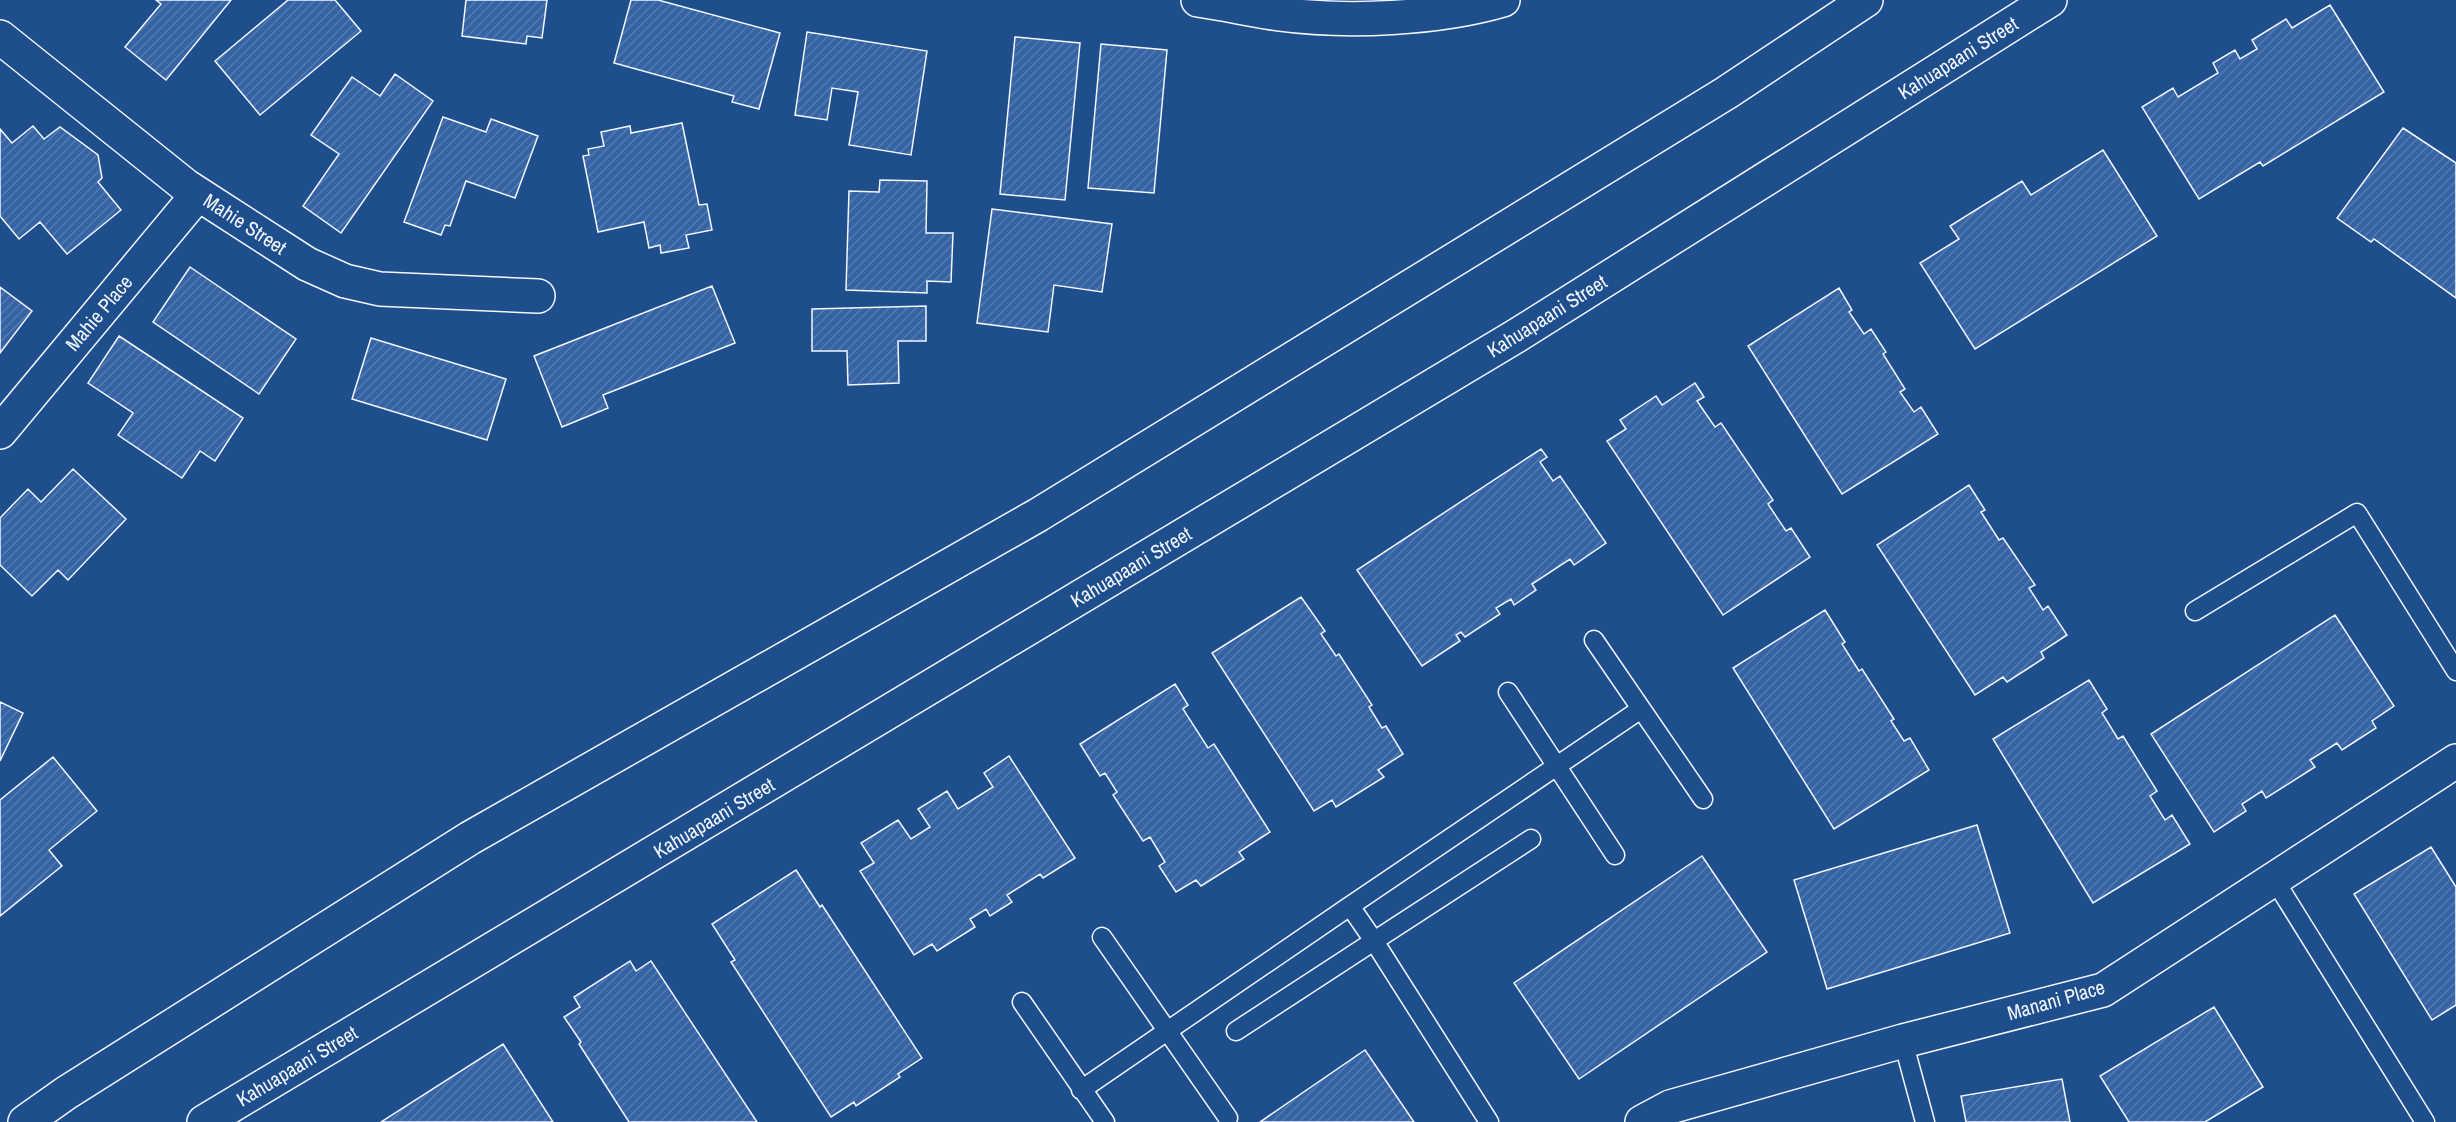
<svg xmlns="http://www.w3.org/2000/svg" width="2456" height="1122" font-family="'Archivo Narrow',sans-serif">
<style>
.building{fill:url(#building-hatch);stroke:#f2f6ff;stroke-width:1.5}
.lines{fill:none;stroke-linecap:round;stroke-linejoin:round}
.lane-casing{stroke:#f2f6ff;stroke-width:21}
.street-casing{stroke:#f2f6ff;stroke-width:36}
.secondary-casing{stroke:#f2f6ff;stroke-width:36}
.lane{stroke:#1f4e8c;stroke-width:18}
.street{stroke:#1f4e8c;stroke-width:33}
.secondary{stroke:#1f4e8c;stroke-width:33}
.labels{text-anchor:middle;stroke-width:4.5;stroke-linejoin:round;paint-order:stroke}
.street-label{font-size:20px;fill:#f2f6ff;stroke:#1f4e8c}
</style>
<defs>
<pattern id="building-hatch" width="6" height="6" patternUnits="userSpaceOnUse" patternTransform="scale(1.5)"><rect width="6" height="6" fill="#3563a3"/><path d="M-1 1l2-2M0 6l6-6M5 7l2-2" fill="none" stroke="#537ab1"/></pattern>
</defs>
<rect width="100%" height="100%" fill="#1f4e8c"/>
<path class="building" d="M156 0H231L166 80 125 47 161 4Z
M288 0H335L361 31 260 115 215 61Z
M466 0H547L542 38 527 36 526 44 462 36Z
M631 0H658L780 33 759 109 732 102 734 96 614 63Z
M2330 5 2384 92 2263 166 2260 162 2199 199 2142 107 2173 88 2178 97 2218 73 2213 63 2235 50 2240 59 2257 49 2252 40 2286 19 2292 28Z
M807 32 927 51 911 155 849 145 858 92 832 88 827 120 795 115Z
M1015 37 1080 43 1065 200 1000 194Z
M1101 44 1167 50 1154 193 1088 188Z
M395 74 433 101 341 233 303 206 339 154 311 135 352 77 380 96Z
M443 117 486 132 491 119 538 136 515 198 466 181 450 226 445 225 441 235 404 222Z
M682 123 699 205 707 204 712 230 686 235 689 248 661 253 660 245 649 248 644 222 598 232 583 156 589 155 588 149 604 146 601 132 630 126 631 133Z
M33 126 44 139 60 127 98 155 102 178 98 182 121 210 67 254 40 222 19 239 0 216V129L12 143Z
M2403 128 2456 163V298L2374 239 2371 242 2337 218Z
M2103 150 2157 236 1975 349 1920 263 1959 239 1950 226 2022 181 2031 195Z
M880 180 927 181 926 233H953L951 282 927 281V293L846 290 849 191 879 192Z
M992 209 1112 224 1102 292 1054 285 1048 332 977 323Z
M190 267 296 339 259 394 153 322Z
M712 286 735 343 603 395 608 408 562 427 534 356Z
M0 287 32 311 0 353Z
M1839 288 1852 310 1849 312 1864 334 1871 329 1886 352 1883 354 1905 389 1900 392 1914 412 1921 407 1938 434 1842 494 1748 346Z
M926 306V341H898L899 383 848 385 847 351H812V309Z
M119 336 243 418 215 461 200 451 182 478 118 435 133 413 88 383Z
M371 338 506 379 487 440 352 399Z
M1695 383 1704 397 1697 401 1715 427 1721 423 1773 500 1768 504 1786 531 1791 528 1810 557 1723 615 1607 441 1626 429 1620 420 1656 396 1662 405Z
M1541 449 1547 457 1540 462 1553 481 1560 476 1606 543 1574 565 1570 559 1532 584 1536 590 1514 605 1511 599 1496 608 1500 614 1465 637 1461 632 1456 635 1460 641 1422 666 1357 570Z
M73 469 126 519 68 580 58 570 32 596 0 565V518L28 489 41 502Z
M1969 485 1985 510 1981 512 1999 540 2003 538 2035 585 2029 588 2043 610 2048 606 2067 635 2041 652 2044 658 2007 682 2003 677 1975 695 1877 545Z
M1301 597 1325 631 1321 634 1336 656 1339 654 1372 705 1369 707 1382 728 1386 726 1403 754 1378 770 1384 777 1336 807 1332 800 1314 811 1212 653Z
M1825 610 1845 642 1842 644 1859 671 1862 669 1894 719 1891 721 1904 741 1910 738 1929 770 1834 829 1733 668Z
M2335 615 2394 706 2372 721 2376 728 2342 750 2337 743 2310 760 2315 767 2266 798 2262 791 2242 804 2246 811 2214 832 2151 734Z
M2089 680 2107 709 2102 713 2118 739 2123 736 2157 791 2150 796 2165 820 2172 815 2190 844 2093 903 1993 739Z
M1175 684 1188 705 1183 709 1208 748 1214 744 1270 832 1239 852 1244 859 1201 886 1196 880 1176 892 1159 866 1165 862 1150 837 1143 841 1113 795 1117 792 1105 773 1100 776 1080 744Z
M0 702 23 713 0 761Z
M1009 756 1075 858 1043 878 1040 874 1007 895 1012 902 990 916 986 909 970 919 975 927 937 951 932 944 914 955 860 871 874 863 861 843 898 820 911 839 930 827 918 809 947 791 958 809 993 787 984 773Z
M53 757 97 811 49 850 62 866 0 916V800Z
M1977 825 2010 933 1827 989 1794 880Z
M2431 847 2456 887V1005L2432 1020 2354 894Z
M1702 856 1767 952 1579 1079 1514 983Z
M796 870 820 907 822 905 922 1058 898 1074 900 1077 856 1106 854 1102 831 1117 731 962 735 960 712 924Z
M630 961 636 971 651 961 757 1122H629L579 1044 581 1042 564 1017 580 1007 574 997Z
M2214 1007 2263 1087 2205 1122H2129L2100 1076Z
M503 1044 553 1122H381Z
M1365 1050 1414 1122H1260Z
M2062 1079 2070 1122H1966L1961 1096Z"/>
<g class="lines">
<g class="lane-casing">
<path id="lane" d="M2195 611 2357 513 2456 671
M1594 640 1703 799
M1508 692 1615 855
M2274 879 2425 1122
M1350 906 1641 709
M1102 937 1228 1118
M1022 1002 1105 1122
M1903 1041 1925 1122
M1081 1090 1350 906 1374 941 1236 1031
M1489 1122 1374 941 1531 839"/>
</g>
<g class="street-casing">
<path id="street" d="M1198 0C1225 4 1252 10 1279 14 1347 23 1438 19 1503 0
M0 37 186 186 307 264 345 281 380 289 538 296
M0 432 198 194
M1642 1122 1670 1107 1903 1041 2103 990 2456 761"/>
</g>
<g class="secondary-casing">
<path id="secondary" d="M25 1122 66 1093 470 838 1038 515 1726 93 1866 0
M204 1122 1516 336 2050 0"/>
</g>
<use href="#lane" class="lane"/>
<use href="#street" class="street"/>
<use href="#secondary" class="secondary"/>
</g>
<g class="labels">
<g class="street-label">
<text transform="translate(1958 58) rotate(-32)" y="7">Kahuapaani Street</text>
<text transform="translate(245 224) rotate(33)" y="7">Mahie Street</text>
<text transform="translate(99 313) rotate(-50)" y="7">Mahie Place</text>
<text transform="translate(1547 316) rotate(-32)" y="7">Kahuapaani Street</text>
<text transform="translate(1131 567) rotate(-31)" y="7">Kahuapaani Street</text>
<text transform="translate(714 818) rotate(-31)" y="7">Kahuapaani Street</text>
<text transform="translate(2056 1000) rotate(-16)" y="7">Manani Place</text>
<text transform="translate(297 1066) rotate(-31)" y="7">Kahuapaani Street</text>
</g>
</g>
</svg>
